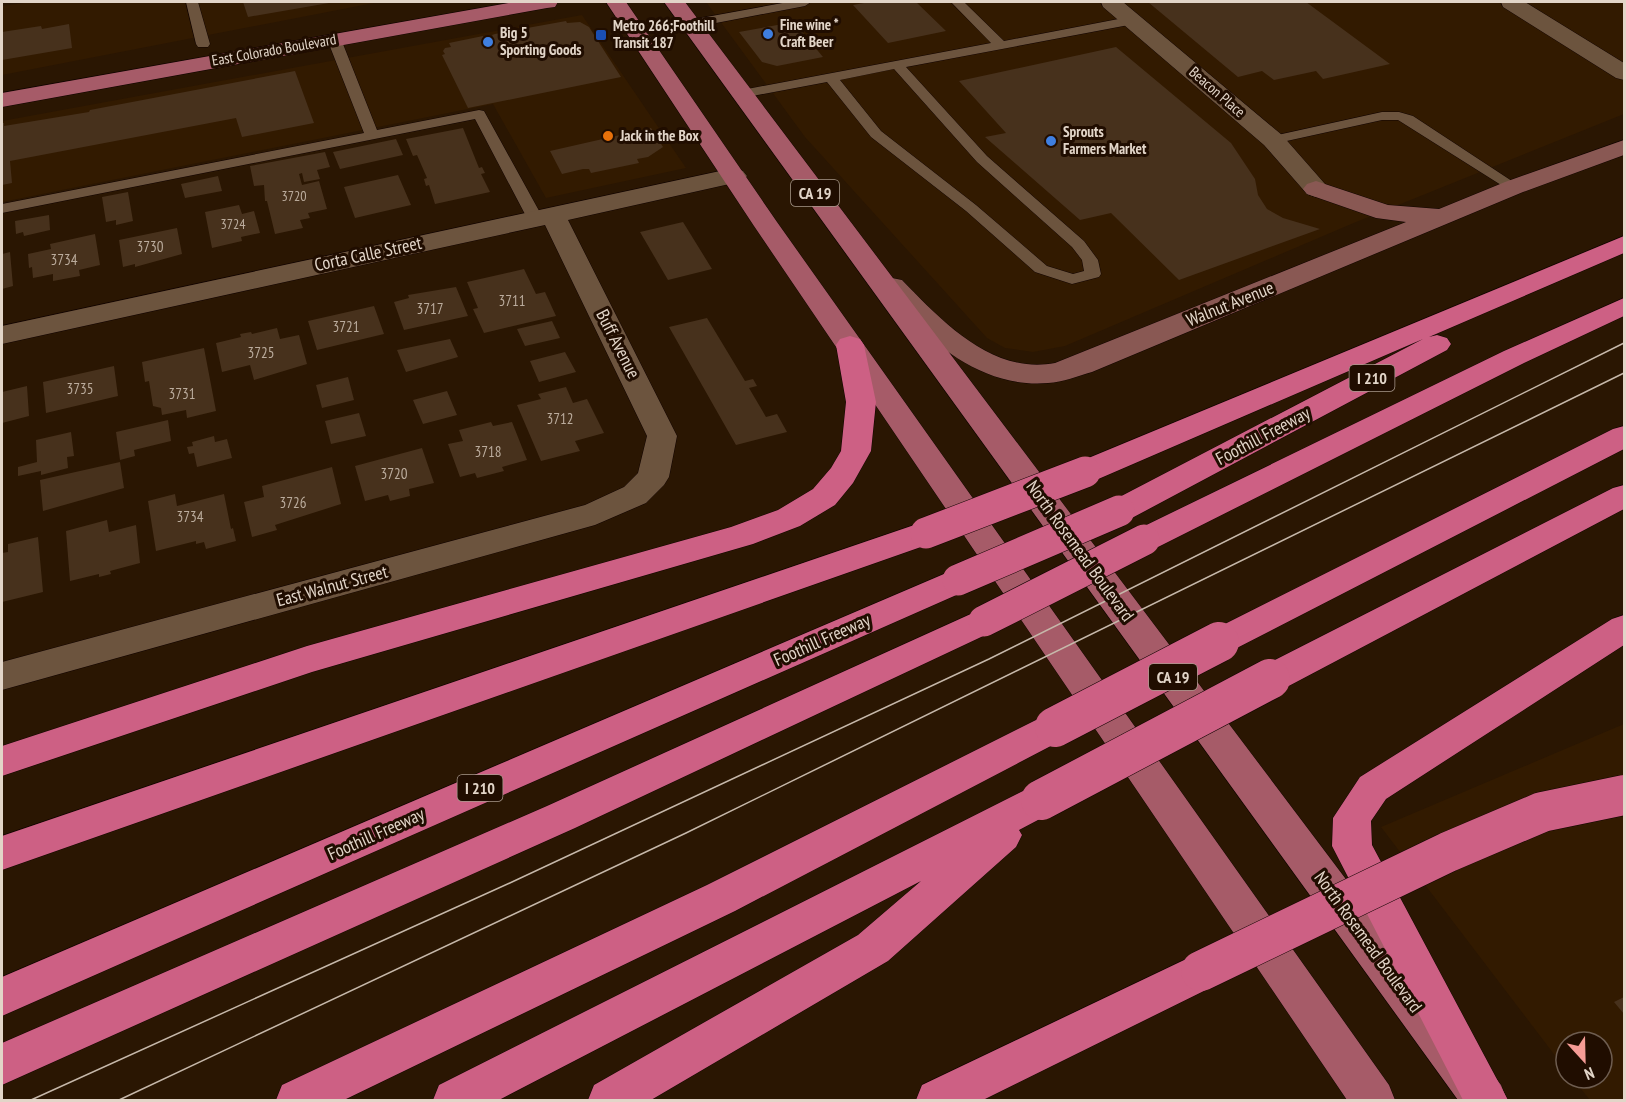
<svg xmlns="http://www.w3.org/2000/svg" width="1626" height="1102" font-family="'PT Sans Narrow',sans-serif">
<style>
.built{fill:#321a00}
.building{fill:#47311c}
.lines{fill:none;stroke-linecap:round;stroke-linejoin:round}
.lane-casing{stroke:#110300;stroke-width:1}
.street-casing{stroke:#110300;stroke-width:1}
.secondary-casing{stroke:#110300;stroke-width:1}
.primary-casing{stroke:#110300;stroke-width:1}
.highway-casing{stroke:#110300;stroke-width:1}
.lane{fill:#6c543e;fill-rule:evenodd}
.street{fill:#6c543e;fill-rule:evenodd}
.secondary{fill:#895853;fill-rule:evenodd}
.primary{fill:#a65b68;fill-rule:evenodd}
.highway{fill:#cd6084;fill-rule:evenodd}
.tram{stroke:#c6b8aa;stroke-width:1.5}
.highway-bridge-far1-casing{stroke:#110300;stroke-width:32;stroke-linecap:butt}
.highway-bridge-casing{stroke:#110300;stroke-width:41;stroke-linecap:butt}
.highway-bridge-far1{stroke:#cd6084;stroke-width:31}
.highway-bridge{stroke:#cd6084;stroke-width:40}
.shop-dot{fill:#3f7fe0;stroke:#200d00;stroke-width:2}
.transit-dot{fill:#1a4fb4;stroke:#200d00;stroke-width:2}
.food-dot{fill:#e8710a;stroke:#200d00;stroke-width:2}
.labels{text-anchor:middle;stroke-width:6;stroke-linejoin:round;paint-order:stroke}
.far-number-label{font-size:14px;fill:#bbac9d}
.far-poi-label{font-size:15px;font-weight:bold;fill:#e2d5c8;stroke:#200d00;text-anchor:start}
.far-street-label{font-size:15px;fill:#e2d5c8;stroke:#200d00}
.number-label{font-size:15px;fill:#bbac9d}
.shield{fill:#200d00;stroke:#a8998c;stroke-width:1.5}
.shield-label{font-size:16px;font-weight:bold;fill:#e2d5c8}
.street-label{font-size:18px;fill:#e2d5c8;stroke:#200d00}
</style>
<rect width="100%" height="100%" fill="#2a1602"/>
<path class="built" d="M31 2H379L2 75V6Z
M706 2H1624V114L1356 222 1065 346 1033 352 1005 348 987 338 805 137Z
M582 15 686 168 546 198 493 104 2 202V121Z
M1624 724V1100H1590L1572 1078H1602V1042H1566V1070L1381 827Z"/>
<path class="building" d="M243 2H329V3L248 17Z
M863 2H916L946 31 888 43 853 5 864 3Z
M1148 2H1306L1390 64 1323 79 1316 71 1274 80 1262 71 1238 77Z
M566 21 567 23 580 22 589 27 621 77 468 108 442 55 445 54 443 51 445 48 451 47 449 43 483 36 485 41 494 39 492 35 495 34Z
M794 22 823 57 777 66 762 62 739 32Z
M69 24 72 48 2 60V32L41 26 42 29Z
M1116 47 1231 143 1255 179 1258 195 1267 209 1283 218 1320 229 1179 280 1111 213 1080 220 985 137 1006 133 959 81Z
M295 71 314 123 242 137 236 118 10 161 12 183 2 185V123H4V126L89 112 90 110Z
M463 128 479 168 482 167 485 173 481 174 490 192 435 204 429 185 426 186 424 179 427 178 417 155 413 156 406 139Z
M651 128 663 147 648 157 637 159 639 163 591 173 589 169H583L562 174 550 151Z
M396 139 403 155 340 169 333 152Z
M325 152 330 167 317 170 320 179 304 182 302 173 299 174 302 185 319 181 327 209 308 213 310 218 300 220 303 228 275 234 267 201H265L264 185 254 186 250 166Z
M398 175 411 205 355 218 344 187Z
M218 176 222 191 185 198 181 184Z
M128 192 133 221 116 225V220L106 222 102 197Z
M239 205 242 214 254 211 260 233 241 237 242 241 212 248 205 212Z
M49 215 50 230 24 236 23 232 16 234 15 221Z
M683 222 712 269 668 280 640 232Z
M177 228 182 254 135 267V264L123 267 119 240Z
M95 234 100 265 79 270 80 276 53 281V274L33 278 32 267 29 268 28 254 51 249 50 244Z
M10 252 13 286 2 289V254Z
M524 269 536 294 545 292 556 316 484 333 473 309 478 308 467 282Z
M456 287 468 316 404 330 394 302 409 298 408 295Z
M374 306 384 334 317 350 308 321Z
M707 318 745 381 753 379 757 386 749 388 766 417 777 414 787 432 736 445 669 327Z
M552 321 560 338 525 346 517 329Z
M277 328 280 339 299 335 307 364 254 380 250 365 222 372 216 343 241 337 240 334 251 332 252 334Z
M450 339 458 357 406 372 397 350Z
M204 348 216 411 187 418 186 410 162 415 161 408 153 406 149 381 145 382 142 362Z
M565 352 576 372 539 382 530 361Z
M114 366 118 396 46 413 43 382Z
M348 377 354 400 322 408 316 385Z
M27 386 29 416 2 423V392Z
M566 387 573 403 587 399 604 433 575 441 580 451 541 461 517 405 541 399 538 394Z
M447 391 457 415 423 424 413 400Z
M359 413 366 436 331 444 325 421Z
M168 420 171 441 134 450 135 456 120 460 116 432Z
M491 422 493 426 512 422 527 460 502 467 504 471 477 478 475 473 460 477 448 444 463 441 459 430Z
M71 432 74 456 67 457 68 468 41 475V471L18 476V467L37 462 36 440Z
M214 436 215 442 227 439 232 458 197 467 194 453 189 454 187 447 193 446 192 442Z
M422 448 434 483 409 489 410 496 390 501 388 495 365 501 355 466Z
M120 462 124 488 43 511 40 480Z
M332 467 341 504 275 525 277 530 252 537 244 502 264 497 262 486Z
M175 494 177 506 224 494 231 529 233 528 236 541 206 549 204 542 196 544V541L156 551 148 501Z
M107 520 109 532 136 525 140 563 110 571 111 574 99 577V574L70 581 66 531Z
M38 537 43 592 2 602V553L8 552V544Z
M1624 997V1014L1614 1002Z"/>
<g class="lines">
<g class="lane-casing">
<path id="lane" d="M186 2H198L210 44 208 47H198L196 44Z
M788 2H811L805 6 690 28 684 24 690 20Z
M951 2H964L1004 41 1134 16 1140 20 1134 24 906 67 987 156 1084 241 1098 260 1101 274 1099 277 1072 284 1035 272 966 211 871 137 827 82 742 98 735 94 742 90 991 43ZM894 69 977 162 1072 247 1082 260 1084 271 1073 274 1047 266 976 205 881 131 840 80Z
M334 35 341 39 377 130 479 110 484 111 543 218 540 221H530L527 218 475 119 2 213V204L364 133 327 39Z
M1382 112H1399L1413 116 1521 187 1514 191 1509 190 1398 120H1382L1273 144 1266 140 1273 136Z"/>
</g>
<g class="street-casing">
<path id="street" d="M1101 2H1123L1282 135 1325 184 1329 189 1325 194 1316 197 1307 194 1264 145 1103 7Z
M1501 2H1525L1624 63V80L1616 78 1503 7Z
M734 168 743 171 747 176 743 181 568 220 677 436 669 477 664 485 646 503 595 525 2 690V662L585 505 624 487 638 473 647 436 545 225 2 344V326Z"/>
</g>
<g class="secondary-casing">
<path id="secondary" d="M1624 140V155L1523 192 1092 372C1078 376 1063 382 1048 383 992 388 944 354 906 316 897 307 886 297 878 286L882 280 892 278 902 280C942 321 992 375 1055 363L1406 222 1376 218 1307 194 1303 189 1307 184 1316 181 1388 205 1439 209 1505 182Z"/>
</g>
<g class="primary-casing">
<path id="primary" d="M514 2H558L555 7 547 8 2 107V93Z
M606 2H626L777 222 1389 1085 1395 1100H1347L754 226Z
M664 2H685L1501 1085 1507 1100H1458Z"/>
</g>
<g class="highway-casing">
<path id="highway" d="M1624 236V253L1429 337 1437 335 1447 338 1451 344 1447 350 1130 519 1119 522 1108 519 1103 511 1108 503 1423 339 1096 480 1085 483 1074 480 1069 472 1074 464Z
M1624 298V316L1524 363 1156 548 1144 552 1132 548 1128 540 1132 532 1504 351Z
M850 336 860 339 864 345 876 402 871 451 853 483 835 505 800 526 753 544 312 672 2 776V746L307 646 731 527 778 510 813 489 831 468 841 451 846 402 836 345 840 339Z
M1624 426V449L1231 651 1219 655 1207 651 1202 642 1207 633 1613 429Z
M1624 485V509L1283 689 1270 693 1257 689 1252 679 1257 669 1613 488Z
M926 521 938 525 942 533 938 541 2 870V836Z
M958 568 970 571 975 580 970 589 2 1016V977Z
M984 608 996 612 1001 621 996 630 575 828 2 1085V1043L547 806Z
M1624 615V645L1386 799 1371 821 1372 845 1508 1100H1463L1332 846 1333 818 1360 777 1612 619Z
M1055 712 1068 717 1073 727 1068 737 735 911 344 1100H276L282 1085 707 885 1042 717Z
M1041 784 1055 789 1060 800 1055 811 1019 830 1022 835 1016 847 888 961 651 1100H588L594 1085 858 935 921 881 499 1100H433L439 1085 1027 789Z
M1201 952 1216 957 1222 971 1216 985 983 1100H916L922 1085Z"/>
</g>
<use href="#lane" class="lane"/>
<use href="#street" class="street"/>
<use href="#secondary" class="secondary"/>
<use href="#primary" class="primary"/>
<use href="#highway" class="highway"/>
<path class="tram" d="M31 1100 512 882 989 659 1624 343
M119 1100 686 833 1624 373"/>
<g class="highway-bridge-far1-casing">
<path id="highway-bridge-far1" d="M926 533 1085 472
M958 580 1119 511
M984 621 1144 540"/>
</g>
<g class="highway-bridge-casing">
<path id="highway-bridge" d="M1055 727 1219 642
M1041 800 1270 679
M1201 971 1448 852 1542 812 1624 795"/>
</g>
<use href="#highway-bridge-far1" class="highway-bridge-far1"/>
<use href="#highway-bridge" class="highway-bridge"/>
</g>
<g class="shop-dot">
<circle cx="768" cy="34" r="6"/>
<circle cx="488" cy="42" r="6"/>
<circle cx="1051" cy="141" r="6"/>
</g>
<rect class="transit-dot" x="595" y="29" width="12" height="12" rx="3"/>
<circle class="food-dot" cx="608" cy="136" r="6"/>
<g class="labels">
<g class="far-number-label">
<text x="294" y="201">3720</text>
<text x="233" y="229">3724</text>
</g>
<g class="far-poi-label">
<text x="780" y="30">Fine wine *<tspan x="780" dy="17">Craft Beer</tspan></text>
<text x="613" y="31">Metro 266;Foothill<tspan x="613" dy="17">Transit 187</tspan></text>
<text x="500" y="38">Big 5<tspan x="500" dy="17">Sporting Goods</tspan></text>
<text x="1063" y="137">Sprouts<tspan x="1063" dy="17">Farmers Market</tspan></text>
<text x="620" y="141">Jack in the Box</text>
</g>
<g class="far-street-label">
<text transform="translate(274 50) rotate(-10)" y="5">East Colorado Boulevard</text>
<text transform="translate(1217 92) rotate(41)" y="5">Beacon Place</text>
</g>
<g class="number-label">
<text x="150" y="252">3730</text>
<text x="64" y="265">3734</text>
<text x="512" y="306">3711</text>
<text x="430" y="314">3717</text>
<text x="346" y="332">3721</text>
<text x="261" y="358">3725</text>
<text x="80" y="394">3735</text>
<text x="182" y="399">3731</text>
<text x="560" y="424">3712</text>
<text x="488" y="457">3718</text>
<text x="394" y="479">3720</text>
<text x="293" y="508">3726</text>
<text x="190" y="522">3734</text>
</g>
<g class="shield">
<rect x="791" y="180" width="48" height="26" rx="4.5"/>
<rect x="1349.5" y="365" width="45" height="26" rx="4.5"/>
<rect x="1149" y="664" width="48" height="26" rx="4.5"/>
<rect x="457.5" y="775" width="45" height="26" rx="4.5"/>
</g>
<g class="shield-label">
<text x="815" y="199">CA 19</text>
<text x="1372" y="384">I 210</text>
<text x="1173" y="683">CA 19</text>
<text x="480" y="794">I 210</text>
</g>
<g class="street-label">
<text transform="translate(368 254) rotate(-12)" y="6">Corta Calle Street</text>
<text transform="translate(1230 304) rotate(-22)" y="6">Walnut Avenue</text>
<text transform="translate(618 344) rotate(63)" y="6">Buff Avenue</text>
<text transform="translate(1263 436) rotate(-28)" y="6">Foothill Freeway</text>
<text transform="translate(1080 551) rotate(54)" y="6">North Rosemead Boulevard</text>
<text transform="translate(332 586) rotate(-15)" y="6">East Walnut Street</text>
<text transform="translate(822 640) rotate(-24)" y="6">Foothill Freeway</text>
<text transform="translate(376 834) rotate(-24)" y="6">Foothill Freeway</text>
<text transform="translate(1368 942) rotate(54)" y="6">North Rosemead Boulevard</text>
</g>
</g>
<rect width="1626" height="1102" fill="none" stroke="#e2d5c8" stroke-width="6"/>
<g transform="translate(1584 1060) rotate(158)"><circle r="28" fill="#200d00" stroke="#6e5d50" stroke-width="1.5"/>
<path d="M0-4.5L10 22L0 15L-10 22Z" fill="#f59c96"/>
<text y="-9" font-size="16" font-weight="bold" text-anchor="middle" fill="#e2d5c8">N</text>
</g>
</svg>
